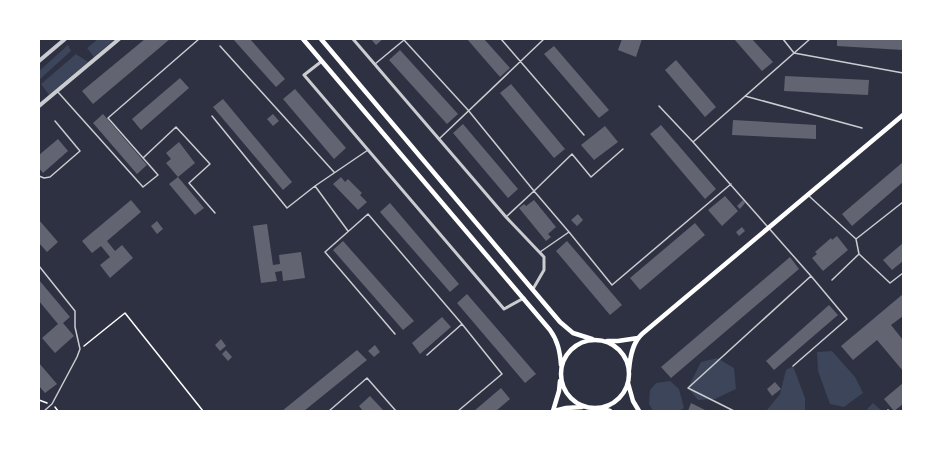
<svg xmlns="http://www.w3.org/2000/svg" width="942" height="450" font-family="Commissioner,sans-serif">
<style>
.green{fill:#3c4559}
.building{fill:#626471}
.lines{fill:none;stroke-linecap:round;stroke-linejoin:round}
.path{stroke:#fff;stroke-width:1.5}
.service{stroke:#caccd0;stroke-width:1.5}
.minor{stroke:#caccd0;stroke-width:3}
.tertiary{stroke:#caccd0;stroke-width:4}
.secondary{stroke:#fff;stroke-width:4.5}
</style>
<rect width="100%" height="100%" fill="#2d3142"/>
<path class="green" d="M98 39H115L94 57 87 48Z
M68 45 71 51 39 80V71Z
M76 54 88 62 49 95 41 84Z
M832 351 855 377 863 393 844 407 830 404 818 371 817 352Z
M717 358 734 368 736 389 715 399 698 400 688 388 701 362Z
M793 366 805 398V411H768L767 410 780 394 786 370Z
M670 381 679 389 684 408 679 411H653L649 404 650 390 656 383Z
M873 403 882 411H869L867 409Z"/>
<path class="building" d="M145 39H170L93 104 82 91Z
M233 39H250L285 79 276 87Z
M371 39H383L376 45Z
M467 39H484L510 68 500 77Z
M622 39H642L636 57 618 50Z
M734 39H752L773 62 762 71Z
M837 39H903V50L837 46Z
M554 46 609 110 599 118 544 54Z
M400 50 458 114 447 124 389 60Z
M676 60 716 107 705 117 665 70Z
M785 76 869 80 868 95 784 91Z
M180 78 189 88 141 130 132 119Z
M511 84 565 149 554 158 500 93Z
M295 89 346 148 334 159 283 99Z
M223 99 292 182 283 190 213 107Z
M103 114 147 165 137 174 93 123Z
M273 114 279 121 273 126 267 119Z
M733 120 816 125V139L732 135Z
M463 124 518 189 508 198 453 133Z
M661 125 716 189 705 199 650 134Z
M605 126 618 142 594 160 581 145Z
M58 139 68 151 43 173 39 168V155Z
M179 142 195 163 178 177 166 163 171 159 166 153Z
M903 162V182L852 226 842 214Z
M178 177 204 208 195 215 169 184Z
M341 177 345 182 348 179 362 193 360 195 367 202 358 210 333 184Z
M725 196 738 211 722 226 708 210Z
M131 200 141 212 107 241 115 251 122 245 133 258 110 278 100 265 110 257 101 246 92 253 82 241Z
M534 200 556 227 548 234 551 237 546 241 519 208 524 204 526 206Z
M743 200 745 203 740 209 737 206Z
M390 203 459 284 450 292 380 212Z
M578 214 583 220 577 226 571 220Z
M39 220 58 242 47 252 39 243Z
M157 221 163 229 157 234 151 226Z
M695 223 705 235 640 290 630 278Z
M267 224 273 265 280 264 279 255 301 252 305 278 283 281 282 271 275 272 277 281 261 283 253 226Z
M742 227 745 231 739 236 736 232Z
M837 236 848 250 823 271 812 258 817 254 815 252 831 238 832 240Z
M343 241 414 321 403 330 333 250Z
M567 241 622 305 610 315 556 251Z
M903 243V261L892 270 883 260Z
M790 257 799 269 671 378 661 367Z
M39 280 70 317 63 323 74 336 55 353 42 338 58 324 39 301Z
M467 294 536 374 525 383 457 303Z
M903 294V316L891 325 903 340V371L877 340 853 360 841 346Z
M829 305 838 315 774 370 766 361Z
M442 317 451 327 420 354 412 343Z
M221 339 226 346 220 351 215 345Z
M375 345 380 352 374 357 368 351Z
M226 350 232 357 228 361 222 354Z
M357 350 367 360 304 411H282Z
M39 363 57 384 45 393 39 386Z
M775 382 781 389 772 396 767 389Z
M903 383V404L894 411 884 399Z
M501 388 510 399 496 411H474Z
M370 396 384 411H363L359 406Z
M691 403 707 411H688Z"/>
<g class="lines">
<path class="path" d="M84 346 125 313 203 411
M39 400 47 403
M55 407 58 411
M888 410V411"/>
<path class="service" d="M501 39 584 135
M783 39 794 53 903 73
M810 39 693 142 811 276
M220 46 334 172
M375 64 404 40 468 110 534 191 572 154 591 177 623 149
M57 91 143 187 158 175 108 118 199 39
M745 96 862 128
M659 106 693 142
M212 116 287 208 315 186 348 231
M439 139 544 39
M143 158 176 127 210 164 189 183 215 213
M39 176 44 178 50 177 80 151 55 121
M315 186 368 150
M809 196 856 239 859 254 832 280
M506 217 534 191 569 232
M856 239 903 202
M540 252 569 232 612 285 731 184
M859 254 890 283 903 273
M39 266 75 311V327L80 349 77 357 52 404 44 411
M395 334 325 252 368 214 462 324
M427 355 462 324 502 374 458 411
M329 411 367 378 396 411
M734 411 688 388 811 276 847 319 793 366"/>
<path class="minor" d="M353 39 506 217 544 257V270L533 289
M322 61 304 75 504 309 524 298"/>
<path class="tertiary" d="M39 61 65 39
M39 106 119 39"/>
<path class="secondary" d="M303 39 550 330C558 341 560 352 561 365
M321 39 560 322 573 333 592 339
M561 374a34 34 0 1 1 68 0a34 34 0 1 1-68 0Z
M607 341H618L638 338
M629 370C630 358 632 343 642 334L903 115
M628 383 633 401 639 411
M600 408 610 411
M553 411 559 391 560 381
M554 411 566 408 582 407"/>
</g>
<rect width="942" height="450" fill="none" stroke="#ffffff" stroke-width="80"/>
</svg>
